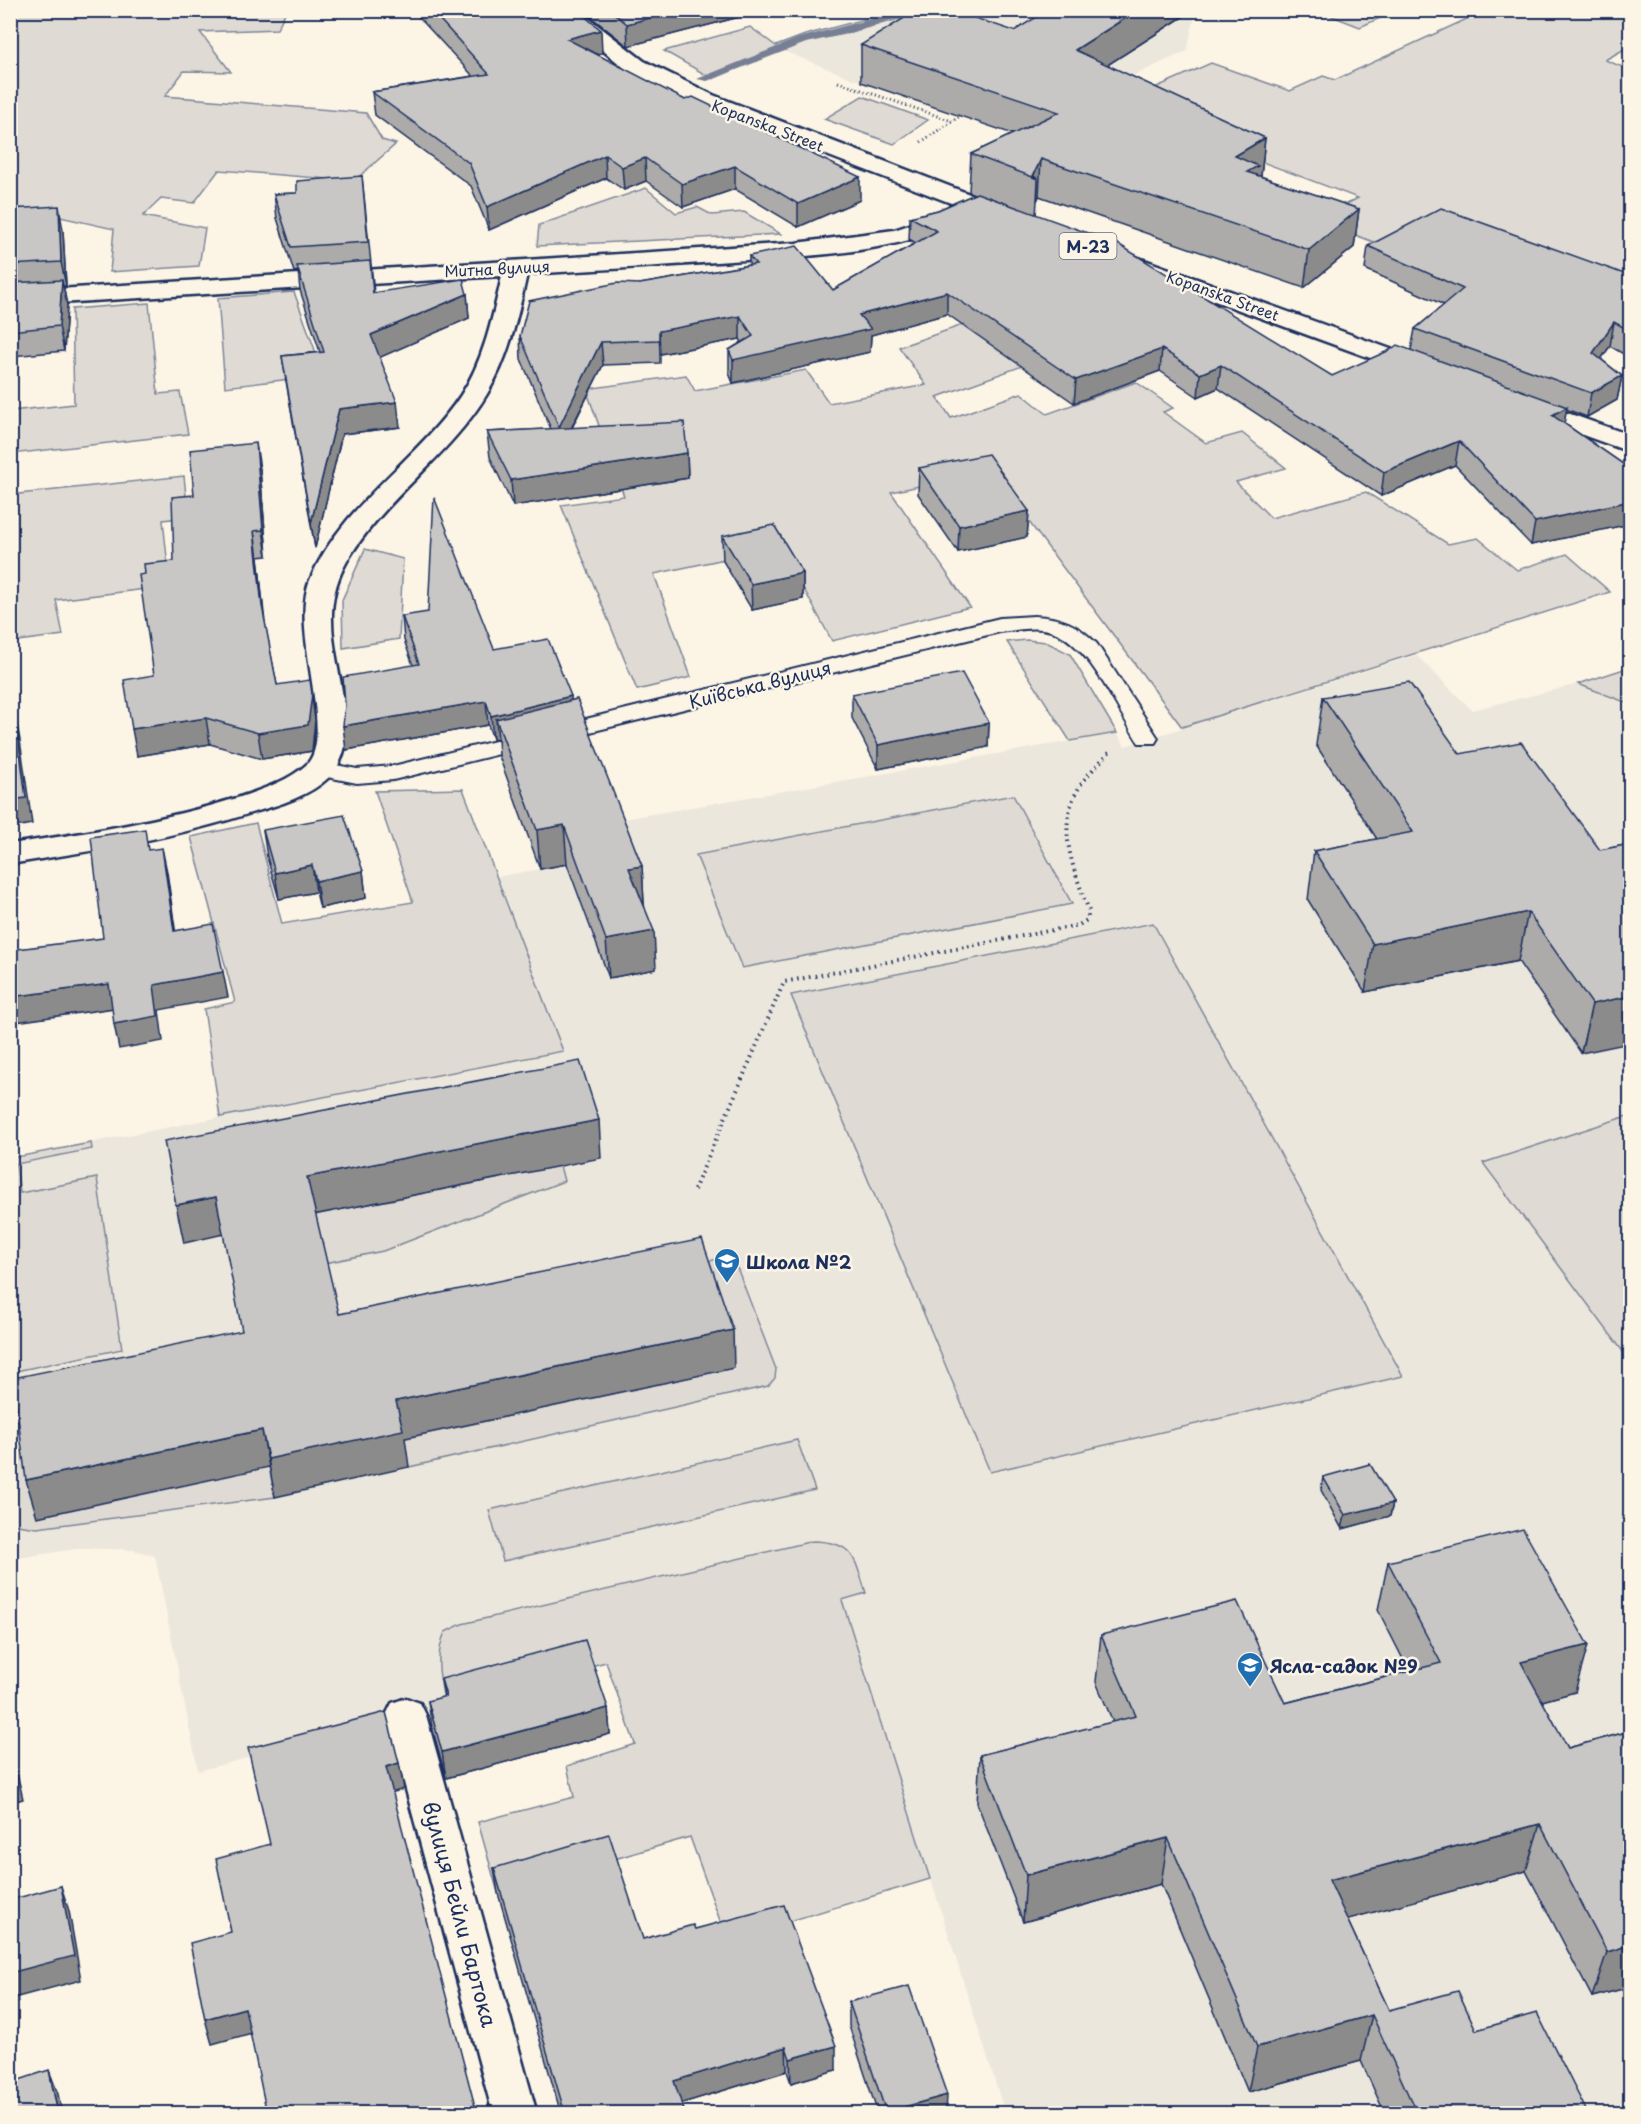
<svg xmlns="http://www.w3.org/2000/svg" width="1641" height="2124" viewBox="0 0 1641 2124" font-family="'Playpen Sans',sans-serif">
<rect width="100%" height="100%" fill="#fcf5e5"/>
<filter id="ink" filterUnits="userSpaceOnUse"><feTurbulence type="fractalNoise" baseFrequency=".0167" numOctaves="2"/><feDisplacementMap in="SourceGraphic" scale="12" xChannelSelector="R" yChannelSelector="G"/><feConvolveMatrix kernelMatrix="1 2 1 2 8 2 1 2 1" color-interpolation-filters="sRGB"/></filter>
<g filter="url(#ink)">
<g fill="#ece7dc">
<path d="M929 11H1196L1187 51 1010 132 861 82 781 50 804 40 839 35Z"/>
<path d="M1416 655 1472 710 1578 684 1630 704V1115L1483 1163 1630 1361V2113H1005L842 1599 198 1771 155 1556 134 1550 83 1548 11 1559 10 1158 563 1051 496 877 567 864 609 978 631 906 644 904 612 821 1117 733 1125 746Z"/>
</g>
<g fill="#dfdbd4" stroke="#7d8599" stroke-width="1.5">
<path d="M11 11H286L277 29 200 32 231 72 184 71 165 96 366 113 382 140 396 144 354 181 219 170 194 203 161 199 143 216 205 228 199 266 110 272 114 229 11 206Z"/>
<path d="M875 11H929L839 35 804 40 713 79 664 51 750 27 776 46 805 35 880 15Z"/>
<path d="M1319 11H1396L1360 27Z"/>
<path d="M1484 11H1630V46L1605 60 1630 70V324L1397 251 1316 220 1358 198 1114 106 1211 63 1290 91 1323 76 1335 80Z"/>
<path d="M862 96 928 120 894 144 824 119Z"/>
<path d="M646 188 676 213 697 207 712 215 744 212 781 234 537 246 539 225Z"/>
<path d="M294 292 324 375 225 387 218 298Z"/>
<path d="M149 303 158 394 180 392 188 434 11 454V411L74 404 72 309Z"/>
<path d="M977 320 1036 361 937 397 951 418 1021 393 1047 414 1136 382 1173 408 1163 412 1206 443 1242 433 1286 468 1236 482 1271 518 1366 492 1448 544 1478 538 1517 570 1567 554 1610 592 1182 727 991 471 891 492 970 607 832 641 781 547 654 574 691 677 637 690 561 505 624 496 586 389 686 375 695 391 806 370 829 403 926 385 899 347Z"/>
<path d="M184 476 188 517 163 520 170 586 56 600 63 635 11 642 10 495Z"/>
<path d="M365 549 403 559 399 639 343 648 342 600Z"/>
<path d="M1027 640 1046 642 1070 654 1117 733 1070 741 1007 642Z"/>
<path d="M1630 667V704L1578 684Z"/>
<path d="M463 789 563 1051 220 1117 204 1009 235 1002 191 837 256 823 282 924 413 902 375 791Z"/>
<path d="M1013 795 1072 904 742 968 696 855Z"/>
<path d="M1153 923 1403 1376 990 1472 791 995Z"/>
<path d="M1630 1115V1361L1483 1163Z"/>
<path d="M91 1143 92 1149 16 1164 20 1193 97 1178 122 1349 11 1372V1158Z"/>
<path d="M560 1166 564 1181 383 1251 325 1263 313 1215Z"/>
<path d="M718 1259 733 1263 738 1270 776 1369 775 1378 768 1386 409 1467 402 1439 734 1368 699 1263Z"/>
<path d="M24 1405 269 1467 275 1497 37 1528 11 1524V1408Z"/>
<path d="M797 1440 815 1490 503 1561 489 1510Z"/>
<path d="M813 1541C855 1542 854 1558 866 1593L842 1600 930 1879 727 1940 690 1837 498 1893 478 1822 574 1797 567 1766 635 1744 606 1662 445 1705C440 1679 434 1658 445 1632L462 1624Z"/>
</g>
<g fill="none" stroke-linecap="round" stroke-linejoin="round">
<path fill="#767f94" fill-rule="evenodd" d="M905 10H924L842 35 806 43 707 81 697 79 799 38Z"/>
<g stroke="#1b2f5e" stroke-width="4">
<path id="service" d="M1034 616C1061 617 1079 625 1097 644L1158 738 1155 743H1139C1118 712 1089 642 1051 631 1035 626 1016 630 1000 632L393 780 357 783 312 774 308 769 312 764 320 762 357 769 393 766 1000 618Z"/>
</g>
<g stroke="#1b2f5e" stroke-width="5">
<g id="minor">
<path d="M951 211 959 213 963 218 959 223C888 254 808 256 731 261 663 266 595 270 527 274 518 315 509 358 487 394 451 454 390 494 352 553 316 607 338 652 345 711 348 735 347 760 328 778 309 796 279 805 254 812 175 838 93 851 10 864V844C87 833 163 821 237 798 260 790 287 782 306 765 337 737 289 629 310 580 341 505 417 461 461 395 484 360 493 316 502 276L10 306V292L796 243 894 230Z"/>
<path d="M406 1698 420 1703 426 1715 537 2114H493L386 1715 392 1703Z"/>
</g>
</g>
<g stroke="#1b2f5e" stroke-width="5">
<g id="trunk">
<path d="M554 10H578L644 61 713 95 1011 210 1015 215 1011 220H995L697 105 628 71Z"/>
<path d="M1128 254 1432 364 1436 369 1432 374 1423 377 1414 374 1119 266 1116 261 1119 256Z"/>
<path d="M1522 397 1630 435V452L1513 410 1509 405 1513 400Z"/>
</g>
</g>
<g stroke="#1b2f5e" stroke-width="3" stroke-dasharray="1 3" stroke-linecap="butt">
<path d="M838 82 952 121"/>
<path d="M921 142 960 116"/>
</g>
<path stroke="#1b2f5e" stroke-width="4" stroke-dasharray="1.5 4.5" stroke-linecap="butt" d="M694 1190 784 982 1079 925 1087 920 1089 911C1074 870 1054 827 1080 786 1088 773 1100 763 1110 751"/>
<use href="#service" fill="#fcf5e5" fill-rule="evenodd"/>
<use href="#minor" fill="#fcf5e5" fill-rule="evenodd"/>
<use href="#trunk" fill="#fcf5e5" fill-rule="evenodd"/>
</g>
<g fill="#acabaa" stroke="#1b2f5e" stroke-width="1.5">
<path d="M380 10H577L602 53 596 54 860 200 798 227 735 189 683 207 646 181 624 190 606 178 489 230 471 186 375 115 372 92 473 76 414 12 383 13Z"/>
<path d="M582 10H766L628 46Z"/>
<path d="M1184 16 1107 65 1265 138 1261 176H1260L1359 209 1354 247 1304 288 1039 196 1037 201 1036 215 1332 376 1411 350 1415 329 1444 305 1365 269 1368 246 1630 276V358L1610 346 1601 359 1622 376 1617 400 1587 417 1566 409 1564 423 1630 469V524L1531 545 1455 465 1381 496 1218 388 1198 397 1160 371 1074 403 947 314 871 335 870 352 733 383 729 373V350L742 342 740 339 660 354V363L603 365 572 428 687 453 688 478 513 506 490 457 487 432 551 429 521 359 520 336 640 284 749 265V256L833 290 916 243 909 239 910 217 938 210 975 194 969 192 971 154 1013 134 861 82V45Z"/>
<path d="M362 176 374 293 467 294 469 318 380 357 400 427 342 434 315 548 286 381 282 356 320 352 300 290 298 271 294 272 277 218 274 194 297 193Z"/>
<path d="M10 209 63 231 66 286H63L67 305 64 351 12 356 10 349Z"/>
<path d="M919 468 1029 511 1027 537 958 552 918 494Z"/>
<path d="M260 469 267 556 258 557 264 619 277 685 314 706 315 720 312 751 262 759 210 744 137 756 154 675 145 574 174 561 194 495Z"/>
<path d="M722 536 803 573V599L752 610 723 561Z"/>
<path d="M402 616 494 649 571 700 642 866 644 904 656 969 609 978 567 864 540 869 499 756 498 738 493 739 488 725 346 750 413 665 404 640Z"/>
<path d="M852 694 989 723 988 747 878 769 852 718Z"/>
<path d="M1323 697 1460 754 1600 850 1630 844 1581 1053 1518 961 1365 992 1308 900 1314 851 1377 839 1316 745Z"/>
<path d="M263 830 363 871 366 898 320 908 316 892 279 899 267 857Z"/>
<path d="M1323 1477 1393 1503 1390 1516 1342 1529 1321 1490Z"/>
<path d="M1388 1562 1575 1692 1542 1701 1568 1748 1630 1731V1987L1592 1997 1526 1871 1347 1919 1389 2010 1476 2030 1588 2114H1385L1361 2061 1248 2092 1161 1884 1023 1922 977 1803 980 1755 1113 1722 1096 1682 1101 1635 1285 1703 1409 1671 1378 1610Z"/>
<path d="M441 1679 608 1708 610 1734 446 1778 432 1727 428 1701 444 1697Z"/>
<path d="M494 1868 643 1939 695 1929 836 2070 791 2083 787 2071 682 2103 685 2114H561L498 1893Z"/>
<path d="M849 2002 946 2114H878L849 2026Z"/>
</g>
<g fill="#8c8b8b" stroke="#1b2f5e" stroke-width="1.5">
<path d="M679 10H766L628 46 627 24Z"/>
<path d="M1138 10H1185L1184 16 1073 87 1075 50Z"/>
<path d="M601 30 602 53 568 62 567 39Z"/>
<path d="M1265 138 1261 176 1246 185 1235 156Z"/>
<path d="M605 155 606 178 489 230 487 207Z"/>
<path d="M645 158 646 181 624 190 622 167Z"/>
<path d="M1041 159 1039 196 1037 201 1038 179 1033 177Z"/>
<path d="M735 166V189L683 207 682 184Z"/>
<path d="M860 177V200L798 227V204Z"/>
<path d="M59 206 63 231 66 286 61 262Z"/>
<path d="M1359 209 1354 247 1304 288 1309 250Z"/>
<path d="M62 280 67 305 64 351 59 326Z"/>
<path d="M947 292V314L871 335 870 352 733 383V360L859 315Z"/>
<path d="M467 294 469 318 374 360 371 335Z"/>
<path d="M740 316V339L660 354 659 331Z"/>
<path d="M1614 322 1610 346 1589 377 1593 353Z"/>
<path d="M601 342 603 365 560 450 559 427Z"/>
<path d="M1162 349 1160 371 1074 403 1076 380Z"/>
<path d="M1221 365 1218 388 1198 397 1200 374Z"/>
<path d="M1622 376 1617 400 1587 417 1591 393Z"/>
<path d="M397 402 400 427 342 434 315 548 311 523 339 409Z"/>
<path d="M1567 407 1563 430 1552 415Z"/>
<path d="M1459 441 1455 465 1381 496 1384 472Z"/>
<path d="M256 443 260 469 267 556 263 530Z"/>
<path d="M687 453 688 478 513 506 511 480Z"/>
<path d="M1630 501V524L1531 545 1535 522Z"/>
<path d="M1029 511 1027 537 958 552 959 526Z"/>
<path d="M254 531 258 557 266 632 262 606Z"/>
<path d="M803 573V599L752 610 751 584Z"/>
<path d="M310 680 315 720 312 751 262 759 258 733Z"/>
<path d="M571 696 572 720 496 719 498 738 493 739 491 716Z"/>
<path d="M486 701 488 725 346 750 343 726Z"/>
<path d="M15 714 20 740 32 824 10 828V800Z"/>
<path d="M206 718 210 744 137 756 132 729Z"/>
<path d="M989 723 988 747 878 769V745Z"/>
<path d="M564 825 567 864 540 869 537 830Z"/>
<path d="M162 848 167 872 179 956 174 931Z"/>
<path d="M312 865 316 892 279 899 275 873Z"/>
<path d="M642 866 644 904 631 906 629 868Z"/>
<path d="M363 871 366 898 320 908 316 881Z"/>
<path d="M10 908 12 916 15 975 10 958Z"/>
<path d="M1528 912 1518 961 1365 992 1373 944Z"/>
<path d="M654 931 656 969 609 978 606 940Z"/>
<path d="M223 972 228 997 159 1010 163 1041 119 1049 114 1024 154 985Z"/>
<path d="M109 984 114 1008 16 1022 17 1027 10 1028V997Z"/>
<path d="M1630 996V1043L1581 1053 1592 1004Z"/>
<path d="M599 1120 601 1158 313 1215 307 1177Z"/>
<path d="M216 1197 224 1234 184 1243 176 1205Z"/>
<path d="M733 1330 734 1368 405 1438 409 1467 275 1497 268 1459 396 1401Z"/>
<path d="M262 1430 269 1467 37 1517 26 1480Z"/>
<path d="M1393 1503 1390 1516 1342 1529 1345 1515Z"/>
<path d="M1588 1645 1575 1692 1509 1710 1521 1662Z"/>
<path d="M608 1708 610 1734 446 1778 442 1752Z"/>
<path d="M10 1742 23 1799 10 1803Z"/>
<path d="M399 1763 404 1789 391 1793 386 1767Z"/>
<path d="M1540 1824 1526 1871 1319 1927 1329 1880Z"/>
<path d="M1168 1838 1161 1884 1023 1922 1026 1875Z"/>
<path d="M61 1886 69 1911 81 1980 10 1999V1973Z"/>
<path d="M1630 1945V1987L1592 1997 1607 1952Z"/>
<path d="M245 2008 252 2033 212 2044 205 2019Z"/>
<path d="M1372 2015 1361 2061 1248 2092 1257 2047Z"/>
<path d="M836 2046V2070L791 2083 790 2059Z"/>
<path d="M786 2047 787 2071 676 2105 674 2081Z"/>
<path d="M49 2070 58 2094 62 2114H58Z"/>
<path d="M947 2095 946 2114H886V2112Z"/>
</g>
<g fill="#c8c7c6" stroke="#1b2f5e" stroke-width="1.5">
<path d="M431 10H577L601 30 567 39 685 100 693 97 860 177 798 204 735 166 682 184 645 158 622 167 605 155 487 207 469 163 372 92 489 74Z"/>
<path d="M610 10H679L627 24Z"/>
<path d="M917 10H951L1014 31 1048 10H1138L1075 50 1265 138 1235 156 1258 166 1247 172 1359 209 1309 250 1041 159 1033 176 1038 179 971 154 1059 112 861 45Z"/>
<path d="M362 176 368 242 291 247 274 194 297 193V181Z"/>
<path d="M977 193 1118 244 1332 376 1390 350 1397 345 1567 407 1552 415 1630 469V501L1535 522 1459 441 1384 472 1221 365 1200 374 1162 349 1076 380 947 292 859 315 871 329 733 360 729 350 753 336 740 316 659 331V340L601 342 559 427 520 336 529 301 617 283 640 284 756 264 749 256 797 246 833 290 937 231 910 217 938 210Z"/>
<path d="M59 206 61 262 10 265V209Z"/>
<path d="M1441 208 1630 276V331L1614 322 1593 353 1622 376 1591 393 1415 329 1463 289 1368 246Z"/>
<path d="M370 261 373 293 463 279 467 294 371 335 397 402 339 409 311 523 282 356 324 352 297 266Z"/>
<path d="M62 280 59 326 10 331V283Z"/>
<path d="M684 422 687 453 511 480 487 432Z"/>
<path d="M256 443 263 530 254 531 262 606 277 685 310 680 312 694 308 725 258 733 206 718 132 729 124 680 154 675 139 575 145 574 144 564 174 561 172 497 194 495 190 450Z"/>
<path d="M988 454 1029 511 959 526 919 468Z"/>
<path d="M434 497 494 649 548 639 571 696 491 716 486 701 343 726 345 705 343 677 419 664 402 616 428 612Z"/>
<path d="M774 525 803 573 751 584 722 536Z"/>
<path d="M962 673 989 723 878 745 852 694Z"/>
<path d="M1409 682 1460 754 1521 742 1600 850 1630 844V996L1592 1004 1528 912 1373 944 1314 851 1413 832 1323 697Z"/>
<path d="M577 699 642 866 629 868 654 931 606 940 564 825 537 830 496 719Z"/>
<path d="M10 714H15L26 798 10 800Z"/>
<path d="M344 815 363 871 316 881 312 865 275 873 263 830Z"/>
<path d="M145 829 148 850 162 848 174 931 213 924 223 972 154 985 158 1016 114 1024 109 984 10 997V950L103 938 91 837Z"/>
<path d="M580 1061 599 1120 307 1177 339 1314 702 1239 733 1330 396 1401 403 1430 268 1459 262 1430 26 1480 13 1378 242 1331 216 1197 176 1205 164 1141Z"/>
<path d="M1370 1464 1393 1503 1345 1515 1323 1477Z"/>
<path d="M1523 1529 1588 1645 1521 1662 1568 1748 1630 1731V1945L1607 1952 1540 1824 1329 1880 1389 2010 1458 1991 1476 2030 1537 2013 1588 2114H1417L1372 2015 1257 2047 1168 1838 1026 1875 980 1755 1136 1716 1101 1635 1237 1601 1285 1703 1441 1663 1388 1562Z"/>
<path d="M585 1640 608 1708 442 1752 428 1701 446 1696 441 1679Z"/>
<path d="M386 1712 399 1763 386 1767 477 2114H267L245 2008 205 2019 190 1943 231 1932 216 1859 270 1844 248 1748Z"/>
<path d="M10 1753 15 1774 10 1775Z"/>
<path d="M609 1834 643 1939 693 1925 695 1929 784 1905 836 2046 790 2059 786 2047 674 2081 685 2114H565L494 1868Z"/>
<path d="M61 1886 74 1956 10 1973V1900Z"/>
<path d="M909 1986 947 2095 886 2112 849 2002Z"/>
<path d="M49 2070 58 2114H10V2083Z"/>
</g>
</g>
<defs>
<g id="school-pin" transform="scale(1.35)"><path d="M0 17L-7.5 6A9.5 9.5 0 1 1 7.5 6Z" fill="#1f6fb2" stroke="#fcf5e5"/><path d="M0-5L7-2L0 1L-7-2ZM-4 1L0 2.5L4 1V4Q0 6-4 4Z" fill="#fff"/></g>
</defs>
<g fill-rule="evenodd">
<use href="#school-pin" x="727" y="1261"/>
<use href="#school-pin" x="1250" y="1665"/>
</g>
<g text-anchor="middle" dominant-baseline="central" stroke-width="5" stroke-linejoin="round" paint-order="stroke">
<g font-size="15" fill="#1b2f5e" stroke="#fcf5e5">
<text transform="translate(768 125) rotate(21)">Kopanska Street</text>
<text transform="translate(497 268) rotate(-3)">Митна вулиця</text>
<text transform="translate(1223 295) rotate(20)">Kopanska Street</text>
</g>
<rect fill="#fcf5e5" stroke="#5e6a86" stroke-width="1.5" x="1059.5" y="233" width="57" height="26" rx="4.5"/>
<g font-size="16" font-weight="bold" fill="#1b2f5e">
<text x="1088" y="246">М-23</text>
</g>
<g font-size="18" fill="#1b2f5e" stroke="#fcf5e5">
<text transform="translate(760 684) rotate(-14)">Київська вулиця</text>
</g>
<g font-size="18" font-weight="bold" fill="#1b2f5e" stroke="#fcf5e5" text-anchor="start">
<text x="746" y="1261">Школа №2</text>
<text x="1270" y="1665">Ясла-садок №9</text>
</g>
<g font-size="21" fill="#1b2f5e" stroke="#fcf5e5">
<text transform="translate(461 1914) rotate(75)">вулиця Бейли Бартока</text>
</g>
</g>
<rect width="1641" height="2124" fill="none" stroke="#fcf5e5" stroke-width="36"/>
<rect x="18" y="18" width="1605" height="2088" fill="none" stroke="#1b2f5e" stroke-width="2" filter="url(#ink)"/>
</svg>
